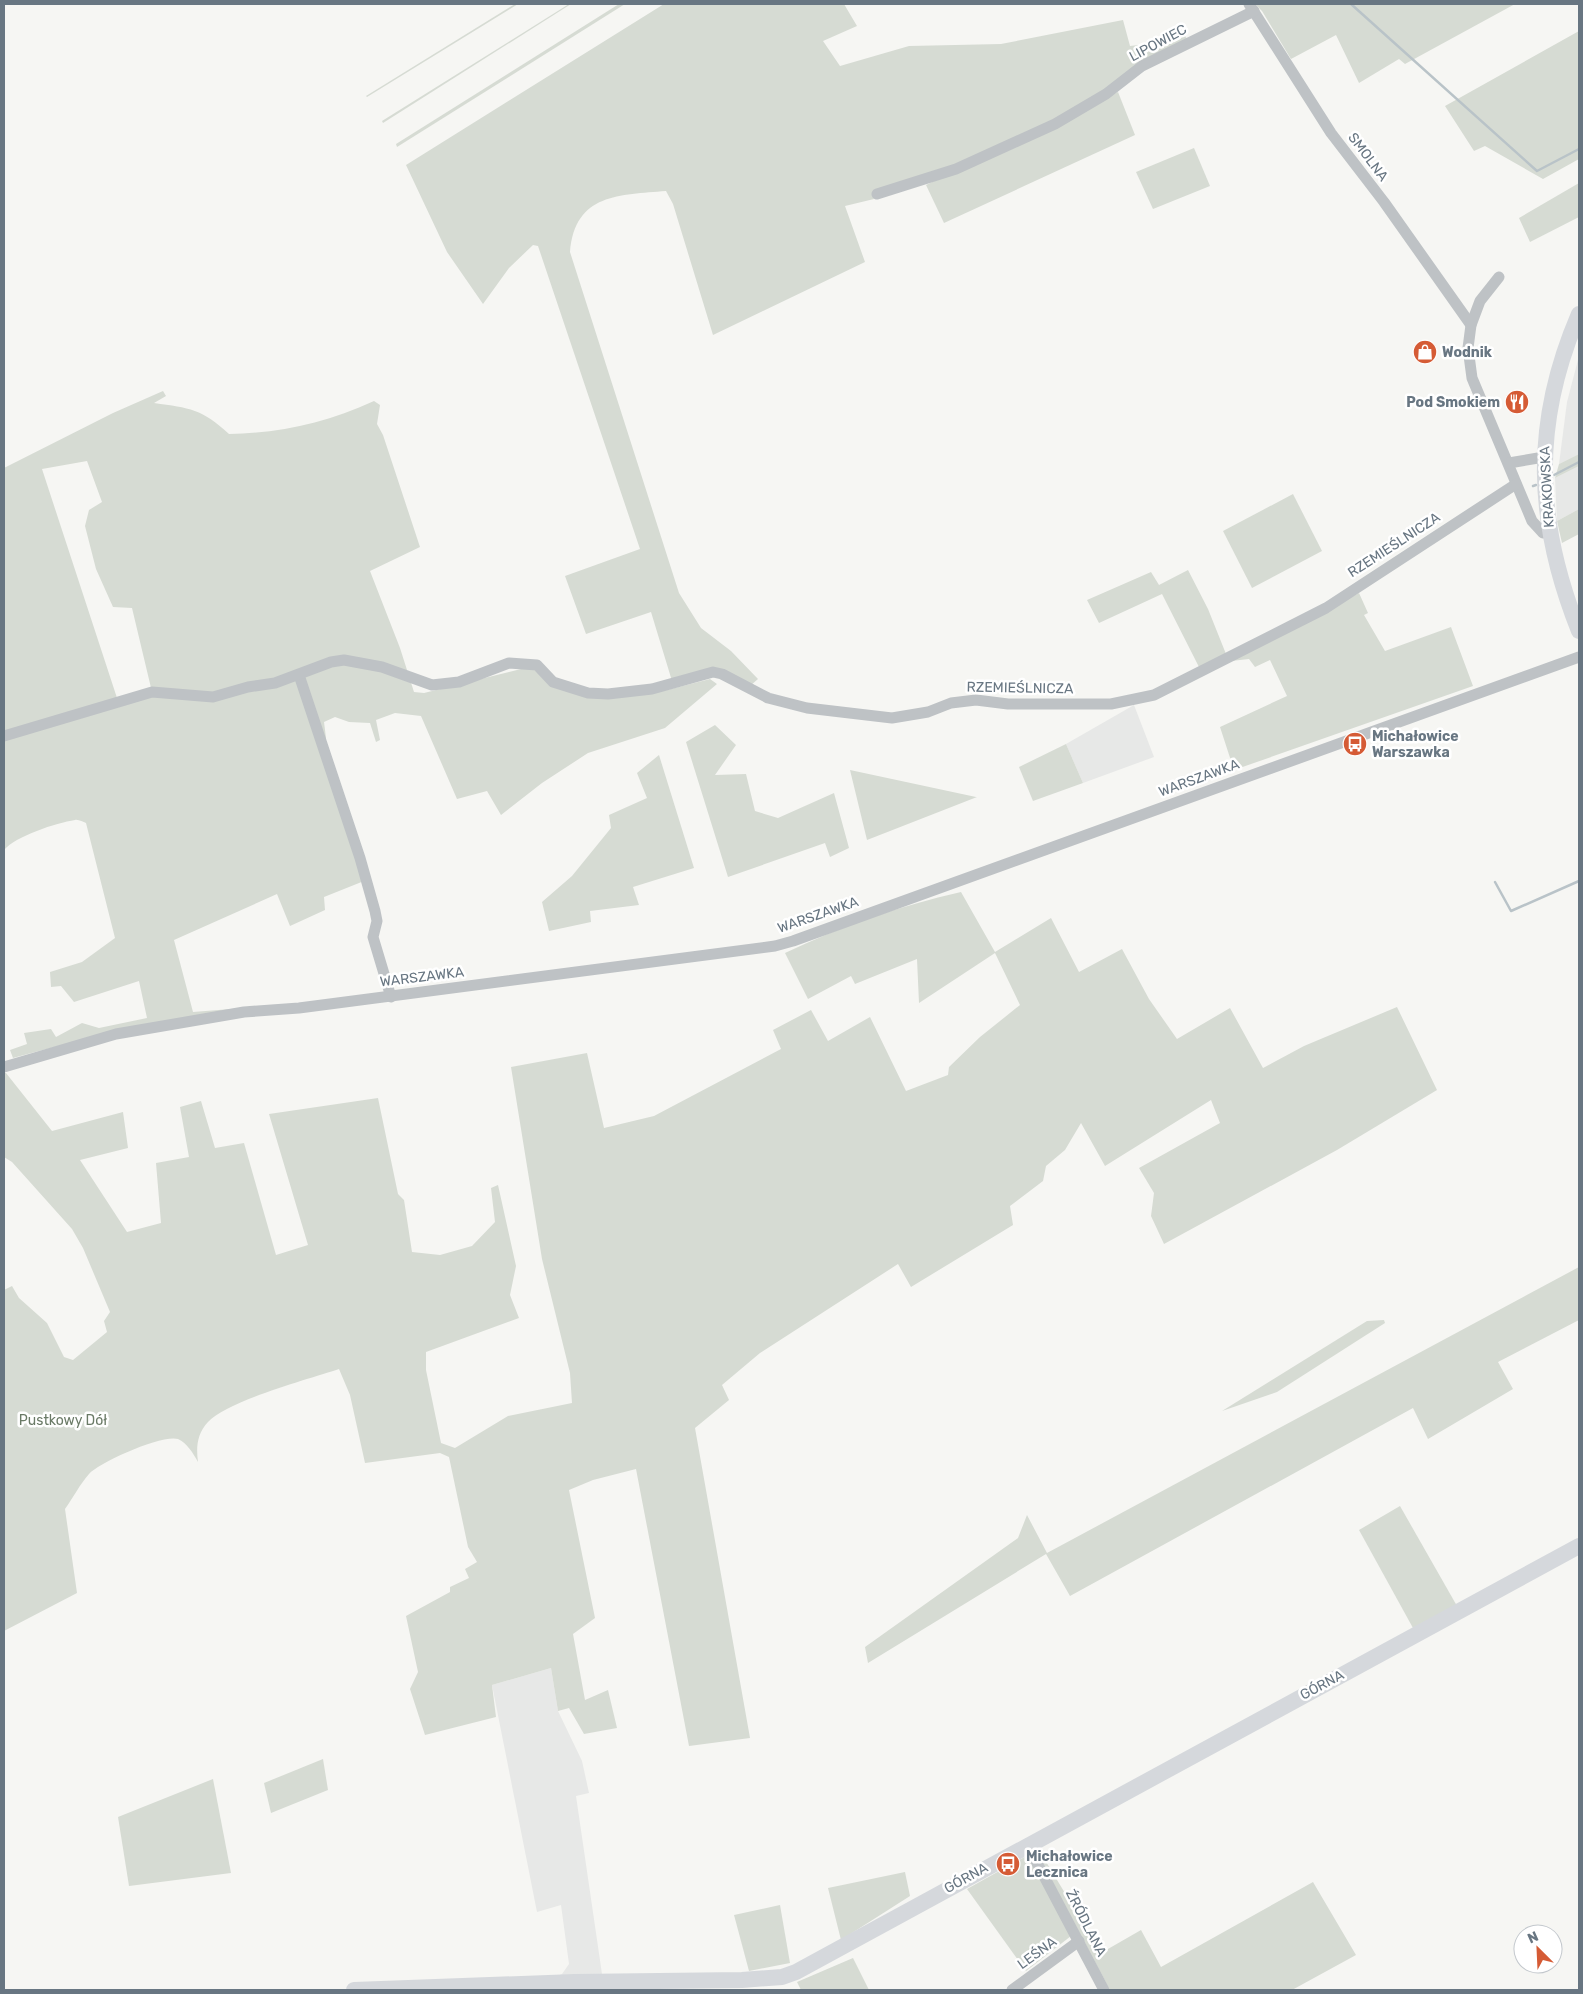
<svg xmlns="http://www.w3.org/2000/svg" width="1583" height="1994" viewBox="0 0 1583 1994" font-family="Rubik,sans-serif">
<rect width="100%" height="100%" fill="#f6f6f3"/>
<g fill="#e7e8e7">
<path d="M1579 356V454L1559 464 1567 402Z"/>
<path d="M1579 466V509L1557 521 1555 478Z"/>
<path d="M1134 705 1154 757 1083 783 1066 744Z"/>
<path d="M551 1668 558 1711 582 1761 589 1793 576 1796 602 1974 551 1979 562 1974 569 1964 561 1905 537 1912 492 1685Z"/>
</g>
<g fill="#d6dbd3" fill-rule="evenodd">
<path d="M515 4H518L367 97 366 96Z"/>
<path d="M569 4H571L383 123 382 121Z"/>
<path d="M619 4H625L397 147 396 144Z"/>
<path d="M664 4H844L857 26 823 41 840 66 909 46 1001 44 1123 20 1130 46 1164 42 1185 36 1188 40 1064 116 956 165 872 192 874 199 845 206 865 262 713 335 673 204 666 191C620 195 575 193 570 252L679 593 701 628 731 651 758 679 750 686 723 672 672 681 651 612 586 634 565 576 640 549 538 246 533 245 509 268 483 304 447 252 406 165Z"/>
<path d="M1255 4H1515L1405 64 1399 59 1359 83 1336 35 1291 59 1262 11Z"/>
<path d="M1579 31V159L1543 179 1485 146 1474 151 1445 106Z"/>
<path d="M1118 92 1135 135 944 223 926 185Z"/>
<path d="M1194 148 1210 186 1153 209 1136 172Z"/>
<path d="M1579 183V217L1530 242 1519 218Z"/>
<path d="M163 391 166 396 154 403C190 408 202 409 229 434 281 433 326 423 374 401L380 405 377 424 383 435 420 547 370 571 400 648 414 692 424 693 533 666 588 698 667 690 710 679 717 684 665 728 588 753 542 783 501 815 487 791 457 799 421 716 395 713 376 720 380 740 376 742 370 723 349 722 335 717 324 722 326 738 321 745 364 881 324 897 325 910 290 926 277 894 174 940 193 1012 257 1007C175 1021 94 1035 13 1058L10 1050 27 1044 24 1033 51 1029 56 1037 82 1023 99 1028 147 1018 139 981 74 1002 61 986 51 987 50 972 82 962 115 938 86 823C83 822 78 819 75 820 56 823 16 836 4 850V468L113 413ZM87 461 102 502 89 510 85 526 96 569 113 607 132 608 152 692 118 701 42 469Z"/>
<path d="M1579 454V466L1555 478 1559 464Z"/>
<path d="M1293 494 1322 551 1252 588 1223 531Z"/>
<path d="M1579 509V534L1562 543 1557 521Z"/>
<path d="M1188 570 1208 609 1226 654 1199 667 1162 594 1099 623 1087 600 1151 572 1159 585Z"/>
<path d="M1359 593 1368 613 1364 615 1385 651 1451 627 1473 686 1234 770 1220 727 1287 696 1270 660 1255 667 1249 659 1231 661Z"/>
<path d="M715 725 736 745 715 775 746 774 755 811 778 818 834 793 849 848 830 857 825 843 728 877 686 742Z"/>
<path d="M1066 744 1083 783 1033 801 1019 767Z"/>
<path d="M659 755 694 868 633 887 639 905 590 911 591 922 549 931 542 902 572 876 611 828 609 815 647 798 637 773Z"/>
<path d="M850 770 976 797H977L867 840Z"/>
<path d="M961 892 995 952 1051 918 1079 972 1122 949 1149 999 1177 1039 1230 1008 1263 1068 1304 1046 1397 1007 1437 1090 1337 1150 1164 1244 1151 1216 1154 1193 1139 1168 1220 1123 1211 1100 1105 1166 1081 1123 1065 1150 1046 1166 1043 1181 1010 1206 1013 1225 911 1287 898 1264 760 1353 722 1385 729 1400 695 1428 750 1738 689 1746 636 1469 593 1480 569 1490 595 1618 573 1634 585 1700 608 1690 617 1728 584 1734 569 1708 558 1711 551 1668 492 1685 496 1717 425 1735 410 1689 418 1672 406 1616 450 1592V1587L469 1578 465 1569 477 1562 468 1547 449 1457 440 1453 365 1463 350 1395 339 1369C309 1379 227 1401 208 1422 197 1434 196 1447 198 1462 193 1453 187 1443 178 1439 163 1434 99 1462 89 1474 80 1484 73 1498 65 1509L77 1593 4 1631V1290L12 1286 19 1298 47 1323 64 1357 73 1360 107 1332 104 1321 110 1312 83 1248 72 1229 12 1162 4 1157V1073H6L52 1131 123 1112 128 1148 80 1160 127 1232 161 1223 156 1163 189 1157 180 1107 201 1101 215 1148 244 1143 276 1255 308 1245 269 1114 378 1098 398 1194 404 1200 412 1252 440 1255 472 1246 495 1222 491 1188 498 1185 516 1266 510 1295 519 1318 426 1352V1370L441 1443 455 1448 508 1416 572 1403 570 1373 542 1259 511 1067 587 1053 604 1128 654 1116 781 1049 773 1030 811 1010 828 1041 870 1017 906 1091 948 1075 949 1067 980 1037 1020 1005 995 953 919 1003 917 959 855 984 851 976 808 999 785 953C842 926 899 906 961 892Z"/>
<path d="M1579 1267V1320L1498 1362 1513 1389 1428 1439 1413 1408 1070 1596 1046 1554 868 1663 865 1647 1018 1538 1027 1515 1047 1553Z"/>
<path d="M1384 1320 1385 1323 1277 1392 1222 1411 1367 1321Z"/>
<path d="M1400 1506 1457 1606 1413 1628 1359 1530Z"/>
<path d="M323 1759 328 1790 271 1813 264 1783Z"/>
<path d="M213 1779 231 1873 129 1886 118 1817Z"/>
<path d="M1039 1850 1101 1953 1141 1930 1161 1967 1313 1882 1356 1955 1292 1990H1110L1037 1853Z"/>
<path d="M1028 1855 1071 1936 1026 1971 967 1889Z"/>
<path d="M905 1872 910 1896 841 1940 828 1888Z"/>
<path d="M780 1905 790 1963 749 1971 734 1915Z"/>
<path d="M853 1958 869 1990H801L797 1982Z"/>
</g>
<g fill="none" stroke-linecap="round" stroke-linejoin="round">
<g stroke="#b9c3c8" stroke-width="2.5">
<path d="M1351 4 1537 171 1579 149"/>
<path d="M1554 475 1579 462"/>
<path d="M1533 486 1536 485"/>
<path d="M1495 882 1511 911 1579 881"/>
</g>
<g stroke="#bec2c5" stroke-width="11">
<path d="M1249 4 1331 133 1384 202 1471 325"/>
<path d="M877 194 956 169 1055 124 1106 94 1142 66 1254 11"/>
<path d="M1499 277 1480 301 1471 325 1468 348 1472 378 1532 521 1543 533 1549 532"/>
<path d="M1509 463 1544 457"/>
<path d="M299 675 360 858 375 911 377 921 373 937 391 997"/>
<path d="M4 736 152 692 213 697 248 687 275 683 331 662 344 660 382 667 432 685 459 682 509 663 537 665 553 682 588 693 608 694 652 689 713 672 722 674 768 698 807 708 892 718 928 712 951 703 976 700 1008 704H1111L1154 695 1326 608 1516 484"/>
<path d="M4 1067 116 1034 244 1012 299 1008 775 946 793 941 1579 657"/>
<path d="M1027 1844 1104 1990"/>
<path d="M1012 1990 1079 1941"/>
</g>
<g stroke="#d5d8dc" stroke-width="16">
<path d="M1579 314C1532 423 1535 521 1579 631"/>
<path d="M354 1990 575 1982 742 1980 782 1977 796 1972 1579 1546"/>
</g>
</g>
<defs>
<g id="shop-disc" transform="scale(1.25)"><circle r="9.5" fill="#d55b35" stroke="#fff"/><path d="M-5-2.5h2.3a2.7 3.5 0 0 1 5.4 0H5L5.5 6h-11ZM-1.5-2.5h3a1.5 2.3 0 0 0-3 0Z" fill="#fff"/></g>
<g id="restaurant-disc" transform="scale(1.25)"><circle r="9.5" fill="#d55b35" stroke="#fff"/><path d="M-5-6h1v4h1v-4h1v4h1v-4h1v5L-1.5 .5V6h-2V.5L-5-1ZM5-6V6H3V1.5H1.5Q1.5-4 5-6Z" fill="#fff"/></g>
<g id="bus-disc" transform="scale(1.25)"><circle r="9.5" fill="#d55b35" stroke="#fff"/><path d="M-5-6H5V4H4V6H2V4H-2V6H-4V4H-5ZM-3.5-4V0h7V-4ZM-3.5 1.2v1.5H-2V1.2ZM2 1.2v1.5H3.5V1.2Z" fill="#fff"/></g>
</defs>
<g fill-rule="evenodd">
<use href="#shop-disc" x="1425" y="352"/>
<use href="#restaurant-disc" x="1517" y="402"/>
<use href="#bus-disc" x="1355" y="744"/>
<use href="#bus-disc" x="1008" y="1864"/>
</g>
<g text-anchor="middle" dominant-baseline="central" stroke-width="5" stroke-linejoin="round" paint-order="stroke">
<g font-size="14" fill="#687682" stroke="#fff">
<text transform="translate(1158 43) rotate(-28)">LIPOWIEC</text>
<text transform="translate(1368 157) rotate(53)">SMOLNA</text>
<text transform="translate(1547 487) rotate(-93)">KRAKOWSKA</text>
<text transform="translate(1394 545) rotate(-33)">RZEMIEŚLNICZA</text>
<text transform="translate(1020 688) rotate(1)">RZEMIEŚLNICZA</text>
<text transform="translate(1199 778) rotate(-20)">WARSZAWKA</text>
<text transform="translate(818 915) rotate(-19)">WARSZAWKA</text>
<text transform="translate(422 977) rotate(-7)">WARSZAWKA</text>
<text transform="translate(1322 1685) rotate(-28)">GÓRNA</text>
<text transform="translate(966 1878) rotate(-29)">GÓRNA</text>
<text transform="translate(1086 1923) rotate(63)">ŹRÓDLANA</text>
<text transform="translate(1037 1953) rotate(-36)">LEŚNA</text>
</g>
<g font-size="14" font-weight="bold" fill="#687682" stroke="#fff" text-anchor="start">
<text x="1442" y="352">Wodnik</text>
<text x="1500" y="402" text-anchor="end">Pod Smokiem</text>
<text x="1372" y="736">Michałowice<tspan x="1372" dy="16">Warszawka</tspan></text>
<text x="1026" y="1856">Michałowice<tspan x="1026" dy="16">Lecznica</tspan></text>
</g>
<g font-size="14" fill="#6a7a66" stroke="#fff">
<text x="63" y="1420">Pustkowy Dół</text>
</g>
</g>
<rect width="1583" height="1994" fill="none" stroke="#687682" stroke-width="10"/>
<g transform="translate(1538 1949) rotate(336)"><circle r="24" fill="#ffffff" stroke="#c3c8cd"/>
<path d="M0-4L9 19L0 12L-9 19Z" fill="#d55b35"/>
<text y="-8" font-size="14" font-weight="bold" text-anchor="middle" fill="#687682">N</text>
</g>
</svg>
